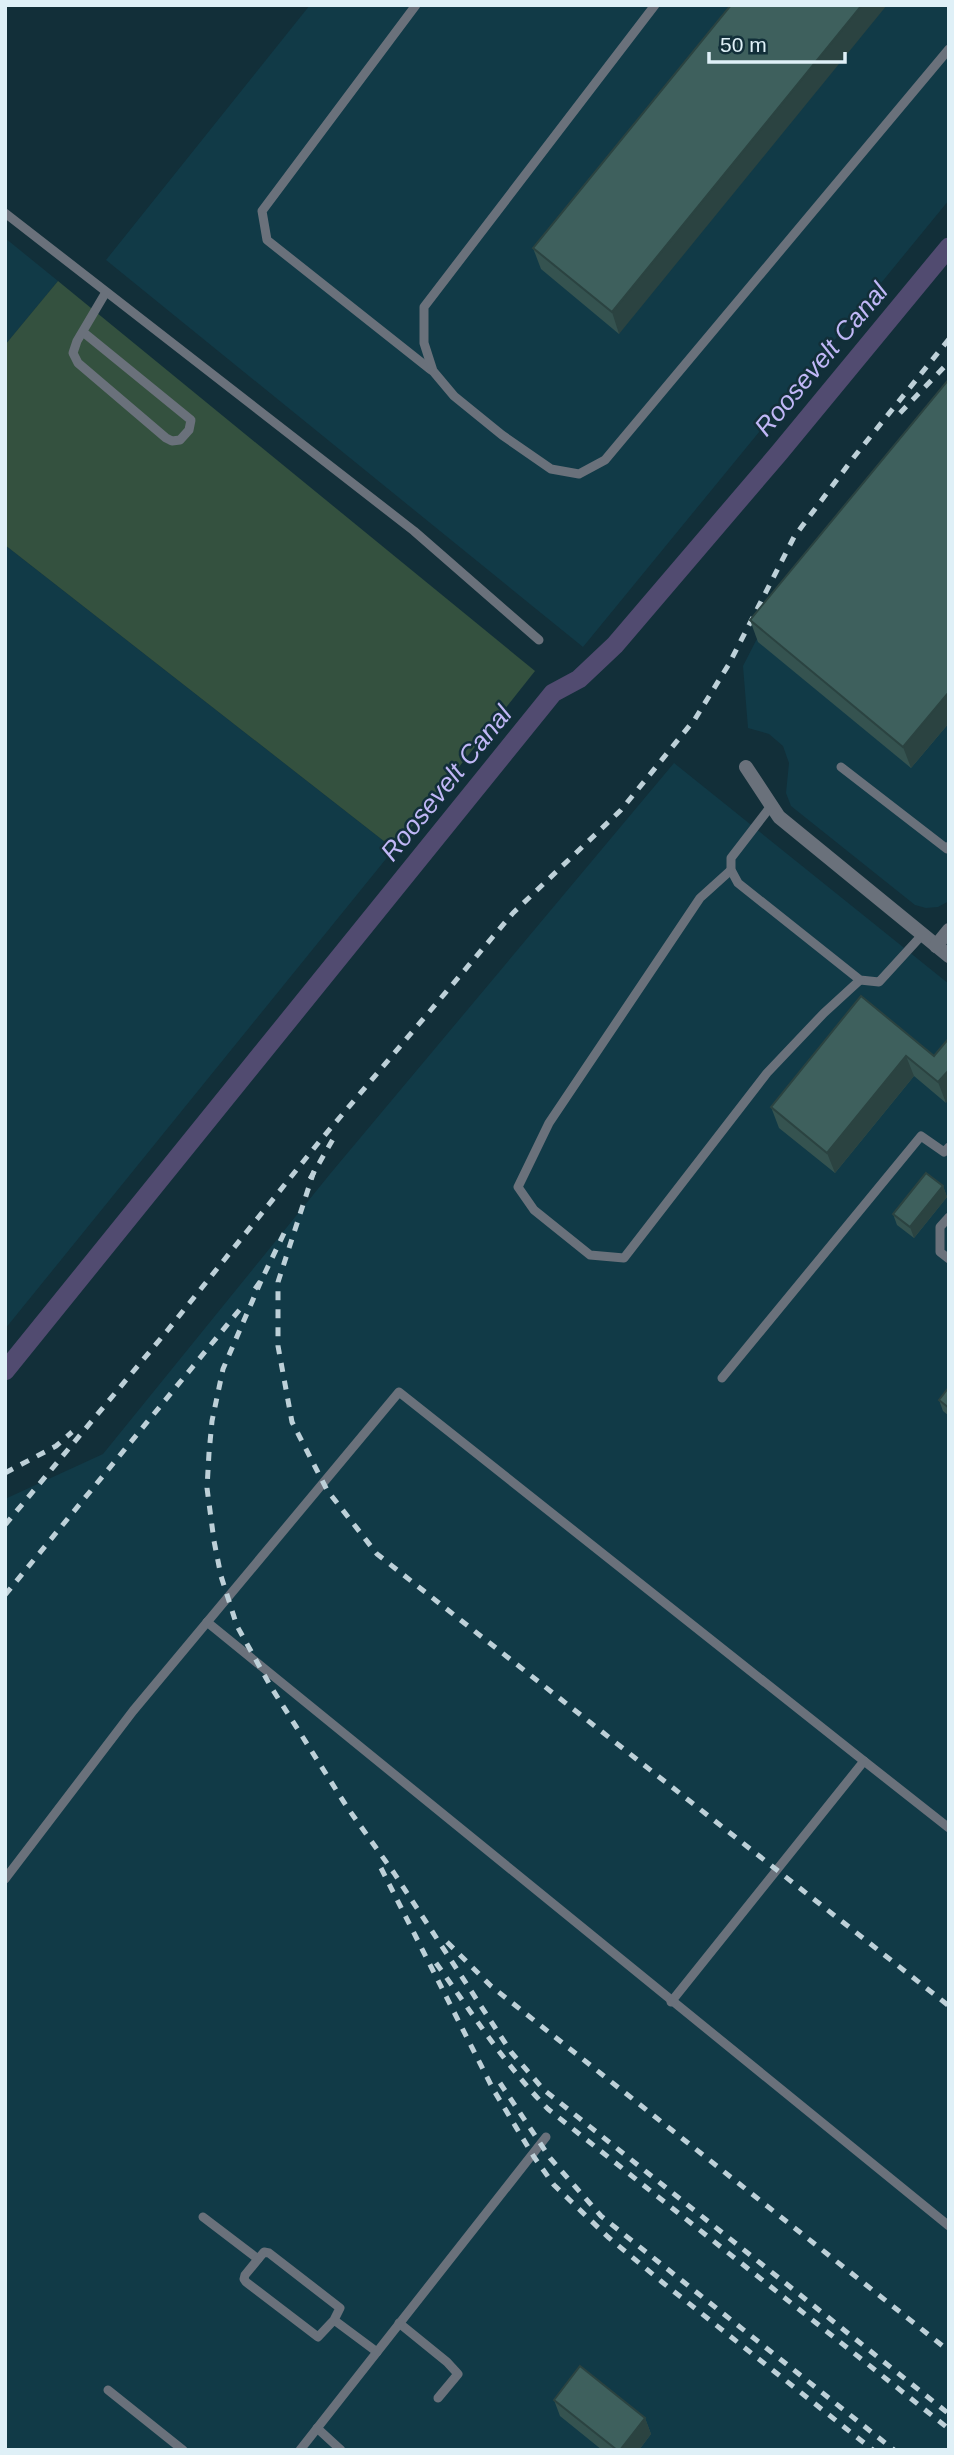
<svg xmlns="http://www.w3.org/2000/svg" width="954" height="2455" viewBox="0 0 954 2455" font-family="Helvetica,sans-serif">
<rect width="100%" height="100%" fill="#122f39"/>
<g fill="#113a47">
<path d="M310 5H949V200L583 647 106 260Z"/>
<path d="M5 238 58 281 5 345Z"/>
<path d="M949 379V901L938 907 926 908 915 905 791 806 786 793 789 763 783 746 769 734 748 728 743 666 791 572Z"/>
<path d="M5 545 394 849 5 1329Z"/>
<path d="M674 763 949 984V2450H5V1499L103 1454 330 1174Z"/>
</g>
<path fill="#34513f" d="M58 281 535 671 394 849 5 545V345Z"/>
<g fill="none" stroke-linecap="round" stroke-linejoin="round">
<path stroke="#514b70" stroke-width="19" d="M5 1371 553 693 579 679 615 645 779 453 949 247"/>
<g stroke="#6a717b" stroke-width="9">
<path d="M416 5 262 211 267 240 431 370"/>
<path d="M655 5 424 307V343L433 371 454 396 502 435 551 469 579 474 605 460 949 49"/>
<path d="M5 213 414 531 539 640"/>
<path d="M83 332 191 420 189 430 180 440 172 441 166 438 78 363 73 353 77 341 106 292"/>
<path d="M841 767 947 849 949 846"/>
<path d="M771 806 731 858V870L738 883 860 980 879 982 922 935"/>
<path d="M731 870 700 898 549 1123 518 1187 534 1210 590 1255 624 1258 767 1073 824 1013 860 980"/>
<path d="M949 1217 940 1227V1252L949 1259"/>
<path d="M722 1378 921 1136 944 1152 949 1147"/>
<path d="M207 1622 949 2226"/>
<path d="M864 1761 949 1828"/>
<path d="M5 1879 133 1711 399 1392 864 1761 671 2002"/>
<path d="M203 2217 258 2259"/>
<path d="M334 2320 318 2337 246 2282 244 2279 245 2275 264 2252 269 2253 340 2308 334 2320 377 2352"/>
<path d="M399 2323 447 2362 458 2374 438 2398"/>
<path d="M108 2390 183 2450"/>
<path d="M317 2428 341 2450"/>
<path d="M300 2450 546 2137"/>
</g>
<g stroke="#6a717b" stroke-width="14">
<path d="M746 767 779 817 949 956"/>
<path d="M936 946 949 930"/>
</g>
<g stroke="#bdd0d8" stroke-width="5" stroke-dasharray="9 9" stroke-linecap="butt">
<path d="M900 413 949 362"/>
<path d="M314 1171 278 1282V1346L292 1422 327 1490 377 1554 949 2006"/>
<path d="M310 1179 336 1134"/>
<path d="M261 1281 223 1369 212 1421 209 1453 207 1488 214 1541 221 1576 237 1626 271 1687 347 1807 394 1873 511 2052 544 2090 949 2414"/>
<path d="M255 1289 262 1279 287 1227"/>
<path d="M5 1473 56 1446 72 1432"/>
<path d="M5 1525 167 1331 319 1142 513 913 621 810 695 719 729 664 794 537 854 457 949 339"/>
<path d="M5 1595 241 1308"/>
<path d="M381 1868 493 2089 534 2157 554 2185 608 2237 662 2282 873 2450"/>
<path d="M447 1942 491 1986 949 2351"/>
<path d="M436 1963C472 2013 505 2065 548 2109L949 2429"/>
<path d="M500 2083 550 2158 601 2216 894 2450"/>
</g>
</g>
<g fill="#355350">
<path d="M731 5 619 334 541 269 533 248Z"/>
<path d="M949 379V723L911 768 758 642 750 620Z"/>
<path d="M861 996 934 1056 946 1103 914 1076 835 1173 779 1128 771 1107Z"/>
<path d="M943 1186 947 1197 914 1238 897 1225 893 1214Z"/>
<path d="M949 1387V1416L943 1411 939 1400Z"/>
<path d="M554 2400 645 2418 651 2434 639 2450H602L560 2416Z"/>
</g>
<g fill="#2b4341">
<path d="M862 5H887L619 334 612 312Z"/>
<path d="M949 692V723L911 768 903 747Z"/>
<path d="M906 1056 914 1076 835 1173 827 1153Z"/>
<path d="M949 1070V1099L946 1103 938 1082Z"/>
<path d="M943 1186 947 1197 914 1238 910 1227Z"/>
<path d="M645 2418 651 2434 639 2450H620Z"/>
</g>
<g fill="#3e605d" stroke="#2b4341" stroke-width="2">
<path d="M731 5H862L612 312 533 248Z"/>
<path d="M949 379V692L903 747 750 620Z"/>
<path d="M861 996 934 1056 949 1038V1070L938 1082 906 1056 827 1153 771 1107Z"/>
<path d="M926 1173 943 1186 910 1227 893 1214Z"/>
<path d="M949 1387V1408L939 1400Z"/>
<path d="M580 2366 645 2418 620 2450H617L554 2400Z"/>
</g>
<g text-anchor="middle" dominant-baseline="central" stroke-width="5" stroke-linejoin="round" paint-order="stroke">
<g font-size="26" font-style="italic" fill="#c0b7f6" stroke="#122f39">
<text transform="translate(821 359) rotate(-50)">Roosevelt Canal</text>
<text transform="translate(446 783) rotate(-51)">Roosevelt Canal</text>
</g>
</g>
<rect width="954" height="2455" fill="none" stroke="#dff0f7" stroke-width="14"/>
<path d="M709 52v10h136v-10" fill="none" stroke="#dff0f7" stroke-width="3.5"/>
<text x="720" y="52" font-size="21" fill="#dff0f7" stroke="#122f39" stroke-width="5" paint-order="stroke">50 m</text>
</svg>
